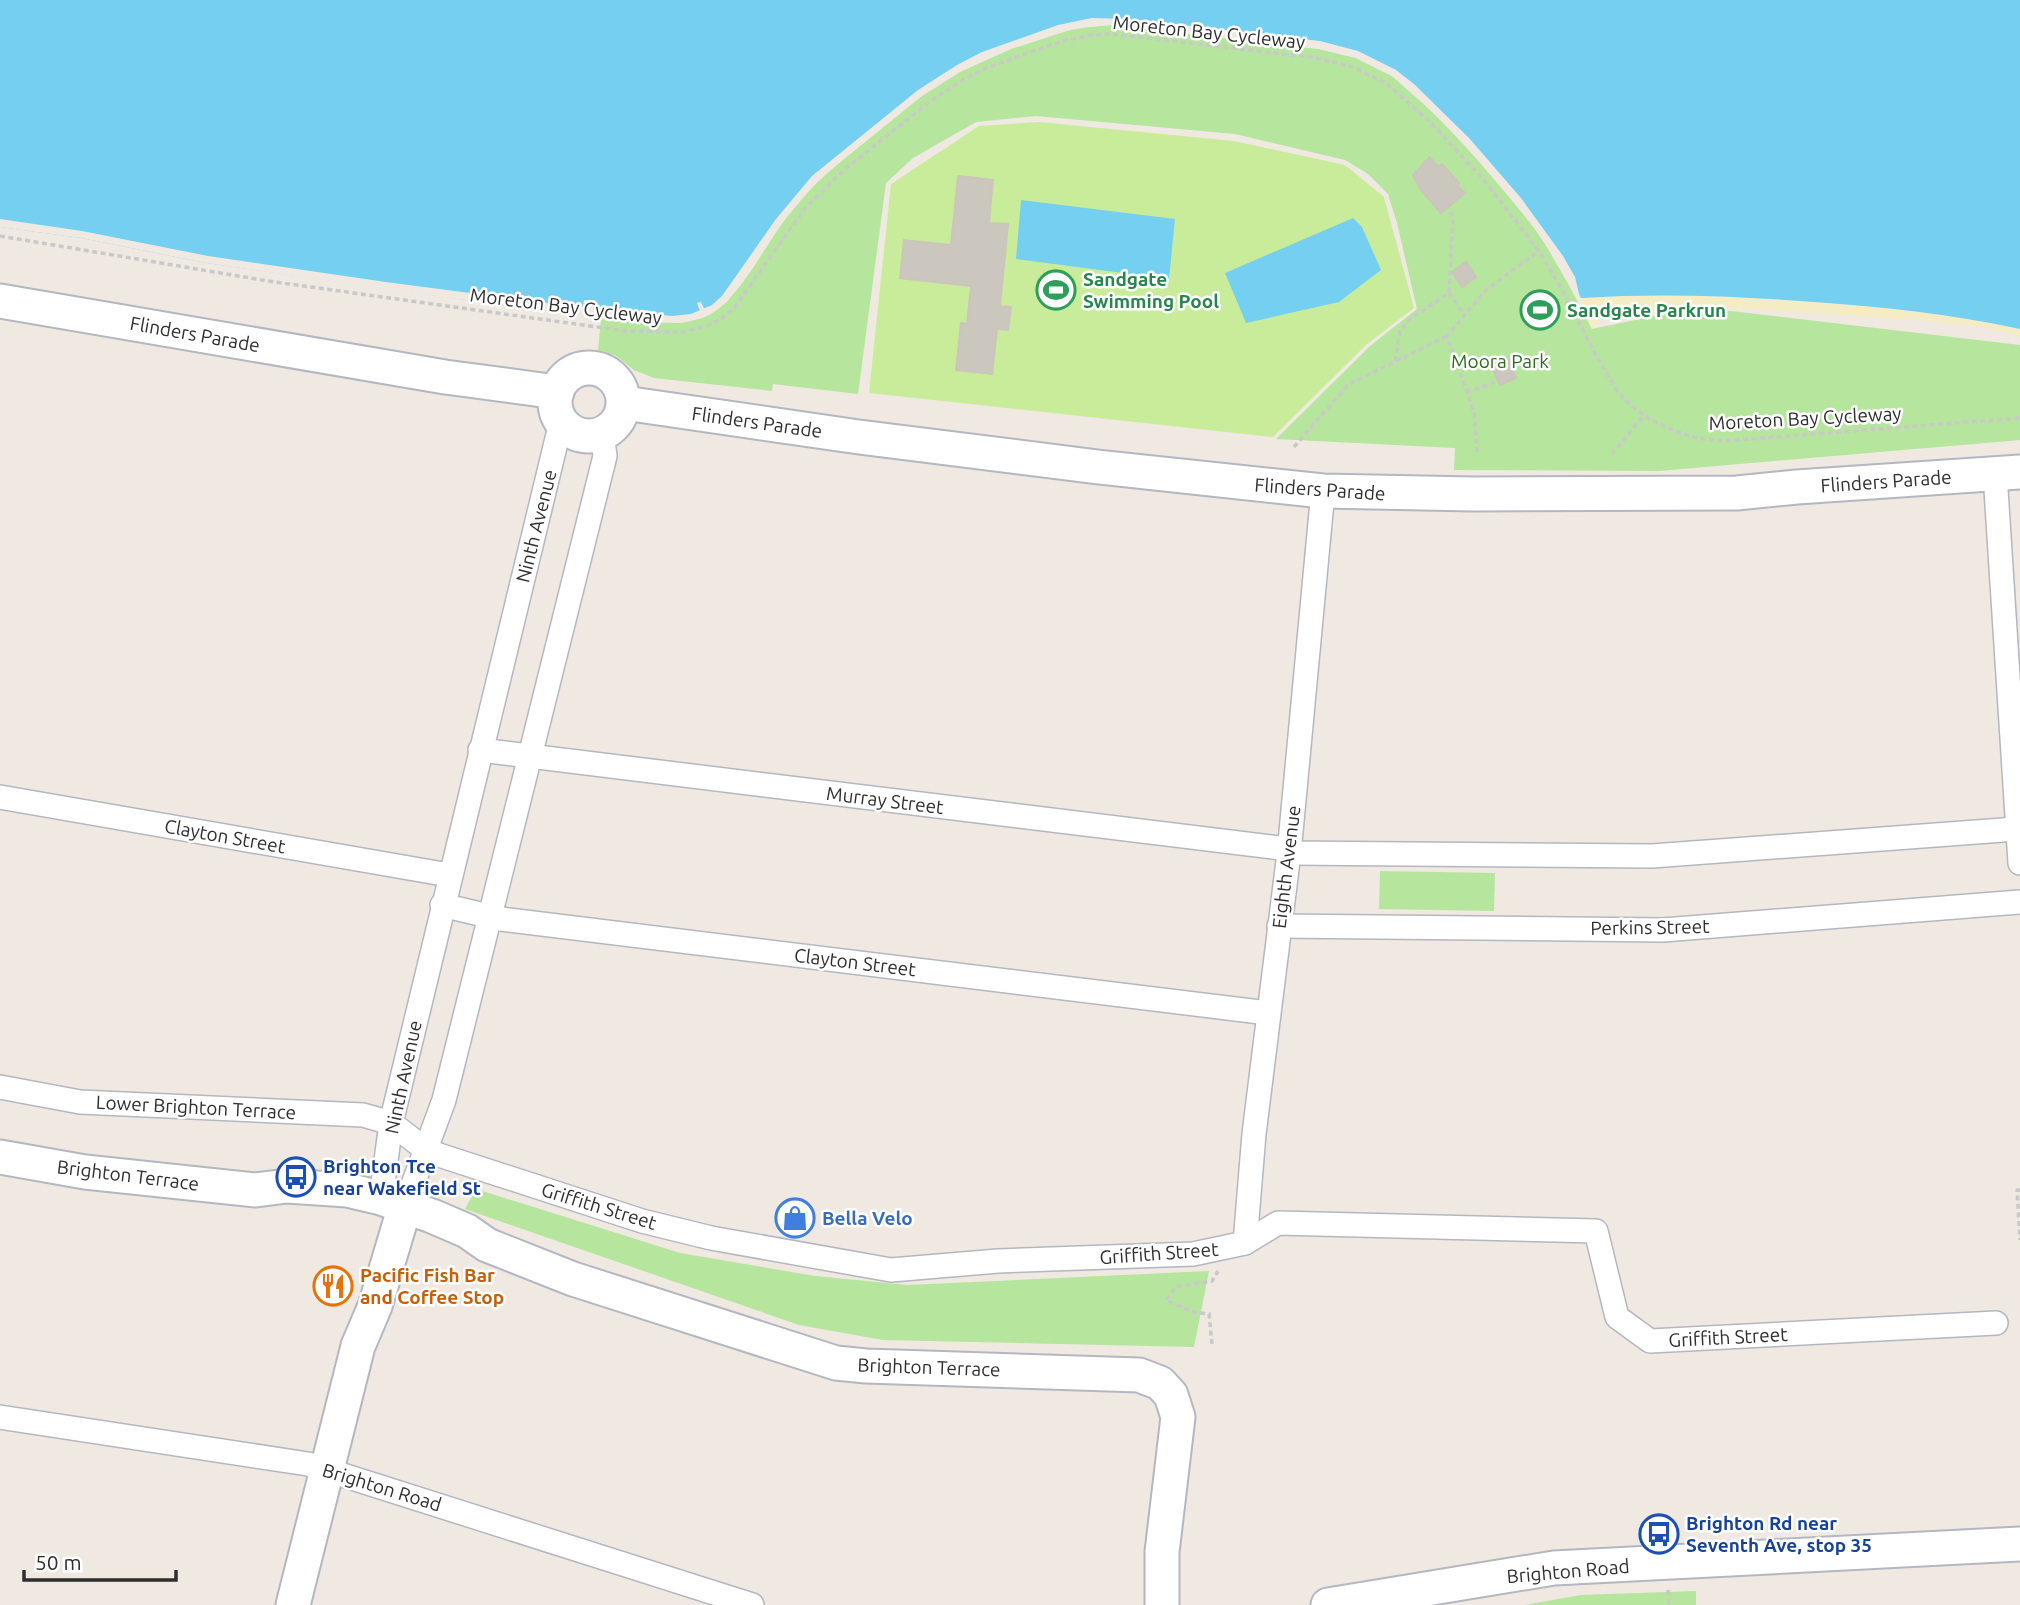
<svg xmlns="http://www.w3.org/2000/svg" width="2020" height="1605" viewBox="0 0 2020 1605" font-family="Ubuntu,sans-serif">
<rect width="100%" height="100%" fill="#efe9e1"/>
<g fill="#b6e59e">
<path d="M1111 25 1319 49 1356 58 1392 76 1409 89 1463 143 1528 219 1556 260 1592 329 1697 307 2020 345V440L1659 471 1454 470 1455 448 1276 439 1370 346 1417 309 1397 223 1388 194 1368 174 1345 160 1235 134 1036 116 976 122 913 158 886 183 858 394 773 384 772 391 654 378 634 370 615 355 598 350 601 319C621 321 691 324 707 316 739 301 766 243 789 214 812 184 841 161 870 137 893 119 916 98 942 82 991 52 1053 28 1111 25Z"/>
<path d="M1380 871 1495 873 1494 911 1379 909Z"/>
<path d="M476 1189 680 1253 815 1276 908 1285 1209 1271 1194 1347 883 1340 799 1325 465 1209Z"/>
<path d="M1696 1591V1605H1524L1581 1595Z"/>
</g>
<path fill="#f3ecc5" d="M1575 277 2020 291V336L1982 327 1917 320 1704 306 1617 309 1607 314 1592 329 1584 313Z"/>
<path fill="#c9ec9a" d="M1039 122 1234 141 1345 165 1384 197 1414 308 1367 344 1273 437 869 393 891 184 979 126Z"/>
<g fill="#75cff0">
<path d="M0 0H2020V329C1952 314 1884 307 1814 302 1736 296 1659 293 1581 298L1542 234 1466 141 1394 74 1338 50 1130 24 1092 23 1010 46 939 80 836 161 797 199 734 288 706 313 701 302 697 303 702 316 627 318 537 310 206 263 81 238 0 227Z"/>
<path d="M1021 200 1175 219 1169 279 1016 259Z"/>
<path d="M1353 218 1362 227 1381 270 1339 302 1246 323 1225 273Z"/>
</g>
<path fill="#efe9e1" d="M1092 18 1131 19 1320 41 1358 51 1396 70 1414 84 1469 138 1521 198 1563 256 1575 277 1581 302 1578 301 1540 235 1489 172 1437 116 1392 76 1356 58 1319 49 1111 25 1076 28 1011 49 960 72 922 96 817 181 782 223 727 302 703 318 682 323 627 322V318L537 310 385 289 206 263 81 238 0 227V219L82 231 208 256 386 282 538 302 583 307 584 300 593 301V308L672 316 691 314 712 305 722 296 776 219 812 176 918 90 957 65 982 52 1058 25Z"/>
<g fill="#cbc7bf" stroke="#cbc5ba" stroke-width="2">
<path d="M1430 157 1438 167 1442 164 1459 183 1457 186 1465 193 1441 213 1420 189 1413 175Z"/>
<path d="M958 176 993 180 989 223 1008 224 1000 306 1011 307 1008 330 997 329 992 374 956 370 961 323 967 324 971 286 900 278 904 240 951 245Z"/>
<path d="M1466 262 1476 277 1462 287 1452 272Z"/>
<path d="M1508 357 1516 378 1500 385 1491 365Z"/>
</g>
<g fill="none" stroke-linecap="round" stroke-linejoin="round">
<g stroke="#b4b7c1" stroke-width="26">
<g id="street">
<path d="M1995 474 2020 863"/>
<path d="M480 750 1280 848 1289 853 1652 856 2003 830 2020 827"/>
<path d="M0 797 449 875"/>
<path d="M442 905 501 919 1268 1013"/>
<path d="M1279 926 1663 930 2020 902"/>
<path d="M0 1087 80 1102 363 1115 391 1123 425 1149 439 1155 642 1221 711 1238 891 1270 998 1261 1193 1254 1245 1243 1278 1223 1596 1231 1617 1317 1650 1341 1996 1323"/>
<path d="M381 1198 391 1123 401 1082 561 422"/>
<path d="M405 1206 444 1100 605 456 602 434"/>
<path d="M1245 1243 1254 1134 1289 853 1323 491"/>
<path d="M0 1417 308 1464 752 1605"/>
</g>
</g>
<g stroke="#b4b7c1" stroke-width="37">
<g id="secondary">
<path d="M0 301 445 377 557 392"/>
<circle cx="589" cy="402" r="34"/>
<path d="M624 403 859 437 1098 467 1323 491 1473 494 1737 493 1797 487 2020 472"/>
<path d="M0 1157 85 1172 256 1190 287 1186 347 1190 381 1198 432 1216 467 1231 487 1245 573 1279 836 1363 866 1366 1139 1375 1160 1383 1171 1395 1178 1417 1162 1552V1605"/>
<path d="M293 1605 358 1346 375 1306 405 1206"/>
<path d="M1328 1605 1554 1568 2020 1544"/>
</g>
</g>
<g stroke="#c9c9c9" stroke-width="3.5" stroke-dasharray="5 3.5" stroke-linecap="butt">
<path d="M0 236 268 281 626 331 683 332 707 326 721 319 734 308 806 207 844 170 928 103 964 79 989 67 1063 41 1093 35 1111 34 1317 58 1353 67 1387 84 1430 122 1482 178 1539 251 1563 291 1594 352 1618 392 1633 407 1651 420 1675 431 1697 438 1723 441 2020 418"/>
<path d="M1449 293 1464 315"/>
<path d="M1395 361 1400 331 1410 319 1449 293 1453 217 1449 208"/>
<path d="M1466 392 1498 381"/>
<path d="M1294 447 1349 384 1447 336"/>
<path d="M1477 452 1474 412 1447 336 1487 289 1539 251"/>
<path d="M1612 454 1644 415"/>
<path d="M2020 1190H2017L2020 1240"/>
<path d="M1212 1344 1209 1314 1192 1312 1166 1300 1176 1287 1212 1281 1218 1271"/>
<path d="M1668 1590 1669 1605"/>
</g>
<use href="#street" stroke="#fff" stroke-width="23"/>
<use href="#secondary" stroke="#fff" stroke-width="33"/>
</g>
<defs>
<g id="stadium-ring" transform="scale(2.0125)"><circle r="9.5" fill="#fff" stroke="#2e9e5b" stroke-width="1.5"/><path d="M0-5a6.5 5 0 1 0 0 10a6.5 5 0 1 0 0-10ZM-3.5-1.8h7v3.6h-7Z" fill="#2e9e5b"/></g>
<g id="bus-ring" transform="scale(2.0125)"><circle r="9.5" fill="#fff" stroke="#1a4fb4" stroke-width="1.5"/><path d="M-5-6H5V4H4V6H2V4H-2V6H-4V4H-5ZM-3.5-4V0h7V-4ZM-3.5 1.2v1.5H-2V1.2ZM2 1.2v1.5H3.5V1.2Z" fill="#1a4fb4"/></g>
<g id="shop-ring" transform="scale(2.0125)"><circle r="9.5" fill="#fff" stroke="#3f7fe0" stroke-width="1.5"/><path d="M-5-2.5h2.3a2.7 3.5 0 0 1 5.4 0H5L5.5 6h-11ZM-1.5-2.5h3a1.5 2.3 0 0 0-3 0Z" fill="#3f7fe0"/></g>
<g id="restaurant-ring" transform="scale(2.0125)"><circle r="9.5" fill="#fff" stroke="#e8710a" stroke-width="1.5"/><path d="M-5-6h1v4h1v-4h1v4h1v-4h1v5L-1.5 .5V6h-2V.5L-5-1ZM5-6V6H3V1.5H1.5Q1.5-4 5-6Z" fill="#e8710a"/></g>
</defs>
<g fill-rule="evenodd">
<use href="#stadium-ring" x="1056" y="290"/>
<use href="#stadium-ring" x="1540" y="310"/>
<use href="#bus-ring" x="296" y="1177"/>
<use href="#shop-ring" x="795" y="1218"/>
<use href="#restaurant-ring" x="333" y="1286"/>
<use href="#bus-ring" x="1659" y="1534"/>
</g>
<g text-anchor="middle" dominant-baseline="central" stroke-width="5" stroke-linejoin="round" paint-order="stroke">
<g font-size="19" fill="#2e2e2e" stroke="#fff">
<text transform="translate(1209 32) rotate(6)">Moreton Bay Cycleway</text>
<text transform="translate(566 306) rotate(7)">Moreton Bay Cycleway</text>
<text transform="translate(195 334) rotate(10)">Flinders Parade</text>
<text transform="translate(1805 418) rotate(-3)">Moreton Bay Cycleway</text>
<text transform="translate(757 422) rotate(8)">Flinders Parade</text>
<text transform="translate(1886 481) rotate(-4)">Flinders Parade</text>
<text transform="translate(1320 489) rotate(4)">Flinders Parade</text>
<text transform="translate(536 526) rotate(-76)">Ninth Avenue</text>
<text transform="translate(885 800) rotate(7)">Murray Street</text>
<text transform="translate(225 836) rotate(10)">Clayton Street</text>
<text transform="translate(1286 867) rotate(-83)">Eighth Avenue</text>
<text transform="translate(1650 927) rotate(-1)">Perkins Street</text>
<text transform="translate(855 962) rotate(7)">Clayton Street</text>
<text transform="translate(403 1077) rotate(-78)">Ninth Avenue</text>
<text transform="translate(196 1107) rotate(3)">Lower Brighton Terrace</text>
<text transform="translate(128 1175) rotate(7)">Brighton Terrace</text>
<text transform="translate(599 1206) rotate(17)">Griffith Street</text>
<text transform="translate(1159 1253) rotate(-4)">Griffith Street</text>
<text transform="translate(1728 1337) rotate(-3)">Griffith Street</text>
<text transform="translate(929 1367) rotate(2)">Brighton Terrace</text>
<text transform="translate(382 1487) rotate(17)">Brighton Road</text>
<text transform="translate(1568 1571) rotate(-5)">Brighton Road</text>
</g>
<g font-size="19" font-weight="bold" fill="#27864d" stroke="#fff" text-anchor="start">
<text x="1083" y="279">Sandgate<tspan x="1083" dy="22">Swimming Pool</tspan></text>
<text x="1567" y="310">Sandgate Parkrun</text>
</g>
<g font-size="19" fill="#2c6e1b" stroke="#fff">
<text x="1500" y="361">Moora Park</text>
</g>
<g font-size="19" font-weight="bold" fill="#164399" stroke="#fff" text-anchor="start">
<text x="323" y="1166">Brighton Tce<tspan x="323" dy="22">near Wakefield St</tspan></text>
<text x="1686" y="1523">Brighton Rd near<tspan x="1686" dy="22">Seventh Ave, stop 35</tspan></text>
</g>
<g font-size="19" font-weight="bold" fill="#366cbe" stroke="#fff" text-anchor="start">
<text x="822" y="1218">Bella Velo</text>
</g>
<g font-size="19" font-weight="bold" fill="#c56008" stroke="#fff" text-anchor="start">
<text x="360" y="1275">Pacific Fish Bar<tspan x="360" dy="22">and Coffee Stop</tspan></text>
</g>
</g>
<path d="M24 1570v10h152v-10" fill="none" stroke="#2e2e2e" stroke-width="3.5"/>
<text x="35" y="1570" font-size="21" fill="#2e2e2e" stroke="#ffffff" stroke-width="5" paint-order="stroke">50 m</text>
</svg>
